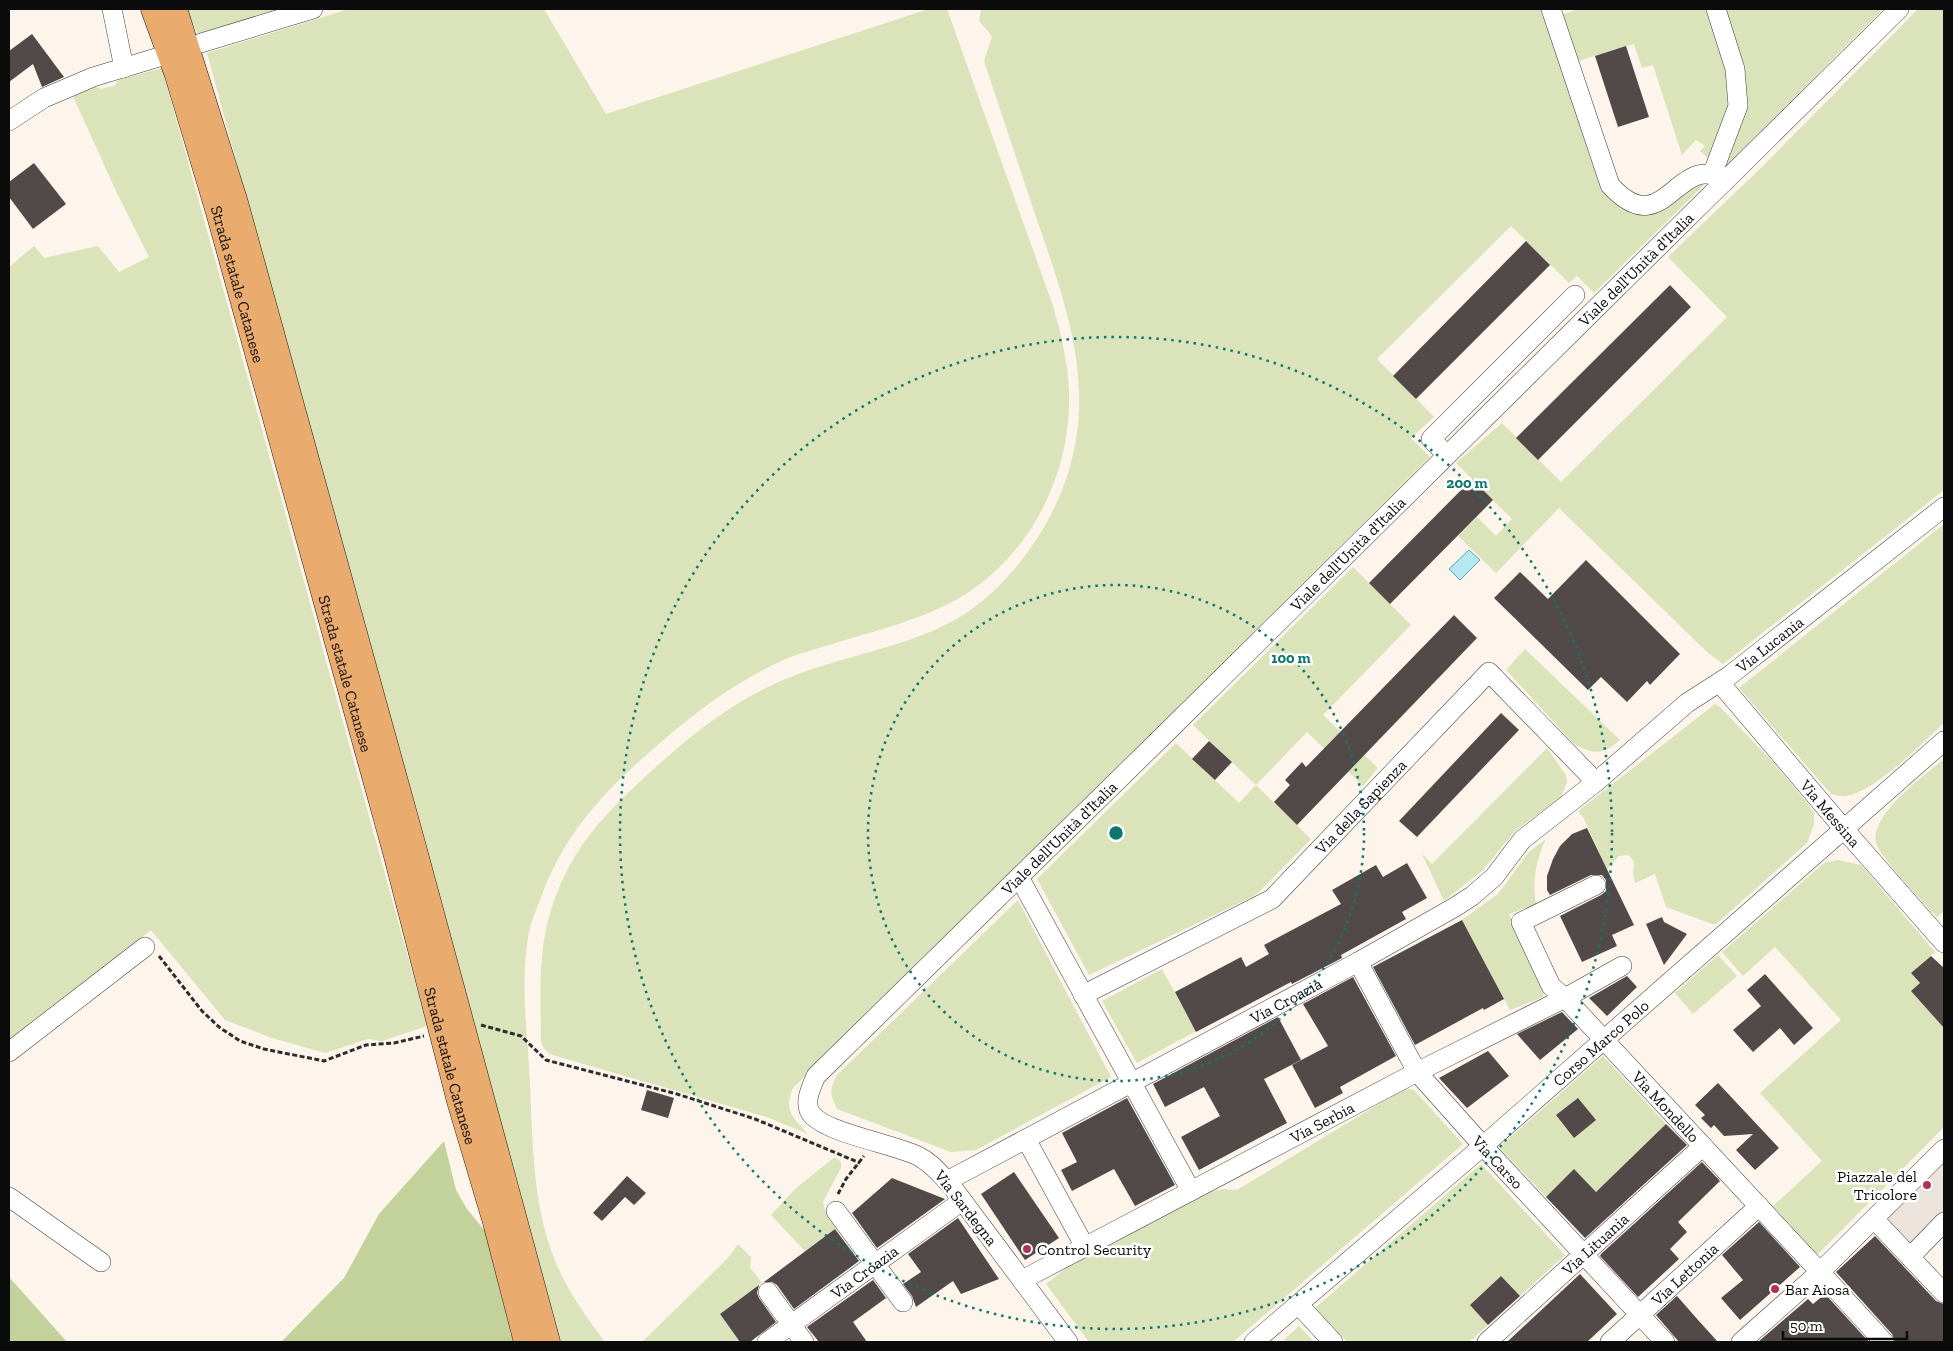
<svg xmlns="http://www.w3.org/2000/svg" width="1953" height="1351" viewBox="0 0 1953 1351" font-family="'Zilla Slab',serif">
<rect width="100%" height="100%" fill="#fdf5eb"/>
<g fill="#dae3b9">
<path d="M186 9H291L200 38Z"/>
<path d="M349 9H544L606 114 929 9H947L1053 306C1061 334 1068 362 1069 391 1072 478 1026 566 946 605 908 624 866 633 826 646 813 650 800 653 788 658 740 679 699 709 660 743 606 789 564 832 540 900 535 912 530 925 528 938 521 979 526 1023 529 1065 533 1130 530 1201 556 1263 568 1291 586 1317 605 1342H558L207 53Z"/>
<path d="M981 9H1543L1622 207 1706 183 1594 293 1577 276 1569 283 1511 226 1377 359 1434 417 1411 438 1430 457 793 1088C783 1111 793 1117 808 1134L767 1117 549 1054C547 1051 543 1048 542 1044 540 1038 541 1030 541 1024 540 998 540 973 543 947 547 916 558 884 575 856 593 826 621 799 647 775 693 733 737 697 796 675 852 653 927 644 976 606 1018 574 1054 521 1069 470 1096 380 1064 299 1035 214 1018 163 1001 112 984 61L992 36 979 21Z"/>
<path d="M1579 9H1710L1730 75 1733 102 1716 154 1707 157 1700 151 1705 146 1696 140 1682 155 1653 65 1642 68 1634 44 1578 61 1563 14Z"/>
<path d="M1723 9H1883L1727 165 1723 161 1735 134Z"/>
<path d="M1918 9H1944V490L1723 664 1707 652 1559 508 1496 573 1458 536 1477 517 1496 536 1512 519 1456 463 1502 423 1561 482 1727 317 1668 257 1765 164Z"/>
<path d="M162 68 427 1026 382 1041 368 1039 325 1053 272 1038 225 1020 151 930 9 1044V267L34 246 44 258 98 246 119 272 149 257 117 193 71 92 93 86 101 89 114 86 118 80Z"/>
<path d="M1944 524V723C1921 744 1876 791 1846 796 1841 797 1836 795 1831 794L1739 688Z"/>
<path d="M1353 567 1411 625 1323 715 1378 768 1363 786 1307 732 1256 785 1311 839 1256 895 1089 975 1037 879 1176 743 1239 803 1256 785 1193 725Z"/>
<path d="M1525 649 1620 740C1603 755 1594 755 1574 744L1506 670Z"/>
<path d="M1715 704 1720 707 1771 760 1808 804 1814 813V824L1807 843 1715 925 1666 907 1655 874 1635 883 1633 874 1634 862 1629 855 1619 856 1607 869 1583 817 1578 811Z"/>
<path d="M1547 748 1566 775 1567 782 1561 797 1515 831 1482 871 1444 901 1422 854 1432 864Z"/>
<path d="M1944 759V911L1937 917C1924 903 1880 857 1876 843 1869 815 1925 775 1944 759Z"/>
<path d="M1546 839C1536 859 1532 881 1536 904L1509 914 1544 990 1543 997 1510 1010 1462 920 1498 894 1529 852Z"/>
<path d="M1838 860 1861 865 1935 952 1911 973 1920 983 1911 991 1921 1002 1932 993 1944 1005V1012L1937 1019 1944 1027V1127L1817 1255 1773 1206 1822 1161 1760 1093 1841 1020 1775 947 1743 976 1722 952 1824 863Z"/>
<path d="M1018 900 1111 1077 976 1150 951 1152 837 1109C830 1093 829 1091 837 1075Z"/>
<path d="M1718 955 1737 976 1693 1014 1675 993Z"/>
<path d="M1162 969 1196 1031 1137 1063 1102 1001Z"/>
<path d="M1603 1056 1666 1124 1596 1192 1574 1170 1546 1197 1499 1147Z"/>
<path d="M1405 1088 1414 1090 1463 1144 1233 1342H1089L1046 1284 1070 1265 1211 1192 1222 1189 1237 1190Z"/>
<path d="M835 1157 841 1162V1168L823 1202 825 1210 836 1228 805 1251 771 1215 796 1188Z"/>
<path d="M1481 1164 1565 1255 1520 1296 1501 1276 1470 1305 1488 1325 1469 1342H1347L1315 1308Z"/>
<path d="M738 1244 751 1257 750 1268 762 1283 720 1314 740 1342H642L728 1258Z"/>
<path d="M1299 1326 1314 1342H1285V1339Z"/>
</g>
<g fill="#c2d29a">
<path d="M444 1141 456 1190 467 1209 485 1231 513 1342H281L344 1278 379 1214Z"/>
<path d="M9 1277 67 1342H9Z"/>
</g>
<path fill="#ebe3dc" d="M1944 1149V1222L1910 1257 1875 1220Z"/>
<path fill="#b5e8ef" stroke="#44adbd" d="M1469 550 1480 560 1460 580 1449 569Z"/>
<g fill="#524a49">
<path d="M32 34 64 77 42 87 33 64 9 82V51Z"/>
<path d="M1626 46 1649 117 1618 127 1595 56Z"/>
<path d="M34 163 66 204 33 229 9 197V182Z"/>
<path d="M1526 241 1550 265 1416 399 1393 376Z"/>
<path d="M1670 285 1691 307 1538 460 1516 438Z"/>
<path d="M1472 479 1493 500 1390 604 1369 583Z"/>
<path d="M1586 560 1680 654 1650 685 1647 681 1627 702 1601 677 1588 690 1494 598 1520 572 1548 599Z"/>
<path d="M1454 615 1477 638 1297 825 1274 802 1290 785 1285 780 1302 762 1306 767Z"/>
<path d="M1501 713 1519 730 1417 837 1399 821Z"/>
<path d="M1209 741 1232 762 1215 780 1192 759Z"/>
<path d="M1587 828 1634 925 1612 935 1617 946 1582 962 1560 916 1601 895 1606 891V880L1602 875H1591L1550 895 1547 890V876L1553 859 1560 846 1572 834Z"/>
<path d="M1407 863 1427 898 1402 912 1406 919 1341 955 1342 958 1292 984 1291 982 1196 1032 1175 992 1241 957 1246 967 1269 954 1264 945 1341 904 1332 890 1376 865 1383 877Z"/>
<path d="M1662 917 1664 922 1687 934 1664 965 1646 924Z"/>
<path d="M1462 920 1504 999 1484 1010 1483 1008 1415 1045 1373 967Z"/>
<path d="M1931 956 1944 968V1028L1911 991 1920 983 1911 973Z"/>
<path d="M1765 974 1813 1028 1794 1045 1780 1028 1753 1052 1733 1030 1761 1006 1747 990Z"/>
<path d="M1627 976 1637 987 1607 1016 1589 998Z"/>
<path d="M1353 977 1396 1056 1340 1087 1343 1093 1315 1108 1292 1065 1328 1046 1303 1004Z"/>
<path d="M1562 1012 1578 1029 1540 1060 1517 1034Z"/>
<path d="M1278 1017 1301 1060 1264 1079 1287 1123 1199 1170 1181 1137 1220 1116 1204 1087 1165 1107 1153 1084Z"/>
<path d="M1488 1051 1509 1076 1467 1108 1439 1078Z"/>
<path d="M1718 1083 1779 1148 1755 1170 1736 1150 1753 1134 1724 1136 1714 1125 1711 1128 1701 1118 1705 1115 1695 1105Z"/>
<path d="M647 1090 674 1098 668 1118 641 1110Z"/>
<path d="M1127 1098 1175 1185 1135 1206 1114 1169 1072 1191 1061 1170 1077 1162 1062 1133Z"/>
<path d="M1578 1098 1596 1120 1574 1138 1556 1115Z"/>
<path d="M1666 1124 1687 1145 1585 1238 1546 1197 1574 1169 1596 1192Z"/>
<path d="M1702 1162 1720 1181 1678 1222 1687 1232 1670 1249 1679 1259 1638 1297 1600 1256 1601 1254Z"/>
<path d="M1014 1172 1059 1238 1025 1260 981 1194Z"/>
<path d="M627 1176 646 1193 634 1205 625 1197 602 1221 593 1213Z"/>
<path d="M892 1178 945 1199 877 1248 852 1213Z"/>
<path d="M958 1218 999 1279 961 1294 953 1281 916 1307 912 1296 903 1284 921 1272 908 1254Z"/>
<path d="M1759 1222 1800 1267 1740 1320 1721 1298 1743 1280 1722 1255Z"/>
<path d="M835 1229 859 1261 794 1309 777 1285 772 1282H764Z"/>
<path d="M1875 1236 1936 1301 1944 1304V1342H1895L1892 1334 1836 1272Z"/>
<path d="M1580 1274 1617 1314 1587 1342H1507Z"/>
<path d="M1501 1276 1520 1296 1488 1325 1470 1305Z"/>
<path d="M873 1280 886 1298 853 1322 867 1342H819L807 1327Z"/>
<path d="M759 1285 757 1293 759 1298 776 1322 750 1342H740L720 1314Z"/>
<path d="M1825 1294 1869 1342H1758L1808 1299 1813 1304Z"/>
<path d="M1677 1296 1698 1320 1718 1342H1679L1656 1315Z"/>
</g>
<g fill="none" stroke-linecap="round" stroke-linejoin="round">
<g stroke="#3e3e3e" stroke-width="20">
<g id="minor">
<path d="M112 9 124 68"/>
<path d="M1551 9 1610 185C1665 246 1677 148 1725 181"/>
<path d="M1716 9 1735 69 1738 106 1715 167 1716 174"/>
<path d="M201 43 313 9"/>
<path d="M9 121 44 98 93 77 159 57"/>
<path d="M1447 455 1431 439 1575 295"/>
<path id="s1" d="M1720 683 1843 828 1944 943"/>
<path d="M1019 877 1191 1191"/>
<path id="s2" d="M1596 885 1521 922 1551 986 1565 998 1820 1272 1884 1342"/>
<path id="s3" d="M1358 962 1417 1072 1483 1146 1665 1342"/>
<path id="s4" d="M1083 995 1272 899 1489 672 1596 782"/>
<path d="M9 1052 145 947"/>
<path d="M1026 1139 1085 1247"/>
<path id="s5" d="M947 1181 1358 962 1455 907 1472 896 1494 877 1522 840 1596 782 1687 703 1729 676 1944 507"/>
<path d="M9 1197 101 1262"/>
<path d="M836 1211 903 1302"/>
<path d="M1875 1220 1944 1293"/>
<path d="M1910 1257 1944 1222"/>
<path id="s6" d="M1022 1280 1417 1072 1565 998 1622 966"/>
<path d="M768 1292 804 1342"/>
<path d="M1299 1305 1333 1342"/>
<path id="s7" d="M767 1342 962 1201"/>
<path id="s8" d="M1068 1342 950 1184C940 1174 932 1163 918 1156 893 1144 831 1134 813 1116 802 1105 811 1088 816 1076L1166 733 1899 9"/>
<path id="s9" d="M1254 1342 1483 1146 1944 741"/>
<path id="s10" d="M1487 1342 1703 1146"/>
<path id="s11" d="M1610 1342 1759 1206"/>
<path d="M1741 1342 1820 1272 1944 1149"/>
</g>
</g>
<g stroke="#1c1c1c" stroke-width="25">
<g id="major">
<path id="s12" d="M153 9 177 75 218 212 395 852 459 1101 495 1222 526 1342"/>
<path d="M175 9 236 203 414 847 548 1342"/>
</g>
</g>
<g stroke="#2d2d2d" stroke-width="3" stroke-dasharray="5 2.5" stroke-linecap="butt">
<path d="M159 956 202 1011 219 1027 240 1041 264 1049 324 1061 366 1045 394 1043 424 1036"/>
<path d="M481 1025 521 1036 546 1060 677 1094 755 1119 860 1163"/>
<path d="M838 1194 846 1179 864 1156"/>
</g>
<use href="#minor" stroke="#fff" stroke-width="19"/>
<use href="#major" stroke="#e9ab6e" stroke-width="24"/>
</g>
<g fill="none" stroke="#0f766e" stroke-width="2.5" stroke-dasharray="2.5 5">
<circle cx="1116" cy="833" r="248"/>
<circle cx="1116" cy="833" r="496"/>
</g>
<g fill="#ab3358" stroke="#fff" stroke-width="2">
<circle cx="1927" cy="1185" r="5"/>
<circle cx="1027" cy="1249" r="5"/>
<circle cx="1775" cy="1289" r="5"/>
</g>
<g text-anchor="middle" dominant-baseline="central" stroke-width="5" stroke-linejoin="round" paint-order="stroke">
<g font-size="16" fill="#0b0b0b" stroke="#fff">
<text stroke="none"><textPath href="#s8" startOffset="1546">Viale dell'Unità d'Italia</textPath></text>
<text stroke="none"><textPath href="#s12" startOffset="288">Strada statale Catanese</textPath></text>
<text stroke="none"><textPath href="#s8" startOffset="1141">Viale dell'Unità d'Italia</textPath></text>
<text stroke="none"><textPath href="#s5" startOffset="989">Via Lucania</textPath></text>
<text stroke="none"><textPath href="#s12" startOffset="692">Strada statale Catanese</textPath></text>
<text stroke="none"><textPath href="#s4" startOffset="340">Via della Sapienza</textPath></text>
<text stroke="none"><textPath href="#s1" startOffset="171">Via Messina</textPath></text>
<text stroke="none"><textPath href="#s8" startOffset="736">Viale dell'Unità d'Italia</textPath></text>
<text stroke="none"><textPath href="#s5" startOffset="384">Via Croazia</textPath></text>
<text stroke="none"><textPath href="#s9" startOffset="458">Corso Marco Polo</textPath></text>
<text stroke="none"><textPath href="#s12" startOffset="1098">Strada statale Catanese</textPath></text>
<text stroke="none"><textPath href="#s2" startOffset="321">Via Mondello</textPath></text>
<text stroke="none"><textPath href="#s6" startOffset="339">Via Serbia</textPath></text>
<text stroke="none"><textPath href="#s3" startOffset="246">Via Carso</textPath></text>
<text transform="translate(966 1208) rotate(52)">Via Sardegna</text>
<text stroke="none"><textPath href="#s10" startOffset="146">Via Lituania</textPath></text>
<text stroke="none"><textPath href="#s7" startOffset="120">Via Croazia</textPath></text>
<text stroke="none"><textPath href="#s11" startOffset="101">Via Lettonia</textPath></text>
</g>
<g font-size="16" fill="#0b0b0b" stroke="#fff" text-anchor="start">
<text x="1917" y="1176" text-anchor="end">Piazzale del<tspan x="1917" dy="18">Tricolore</tspan></text>
<text x="1037" y="1249">Control Security</text>
<text x="1785" y="1289">Bar Aiosa</text>
</g>
</g>
<circle cx="1116" cy="833" r="8" fill="#0f766e" stroke="#fff" stroke-width="2.5"/>
<g font-size="15" text-anchor="middle" font-weight="bold" fill="#0f766e" stroke="#fff" stroke-width="5" stroke-linejoin="round" paint-order="stroke">
<text x="1467" y="488">200 m</text>
<text x="1291" y="663">100 m</text>
</g>
<rect width="1953" height="1351" fill="none" stroke="#0b0b0b" stroke-width="20"/>
<path d="M1783 1331v8h124v-8" fill="none" stroke="#0b0b0b" stroke-width="2.5"/>
<text x="1790" y="1331" font-size="15" fill="#0b0b0b" stroke="#ffffff" stroke-width="4" paint-order="stroke">50 m</text>
</svg>
